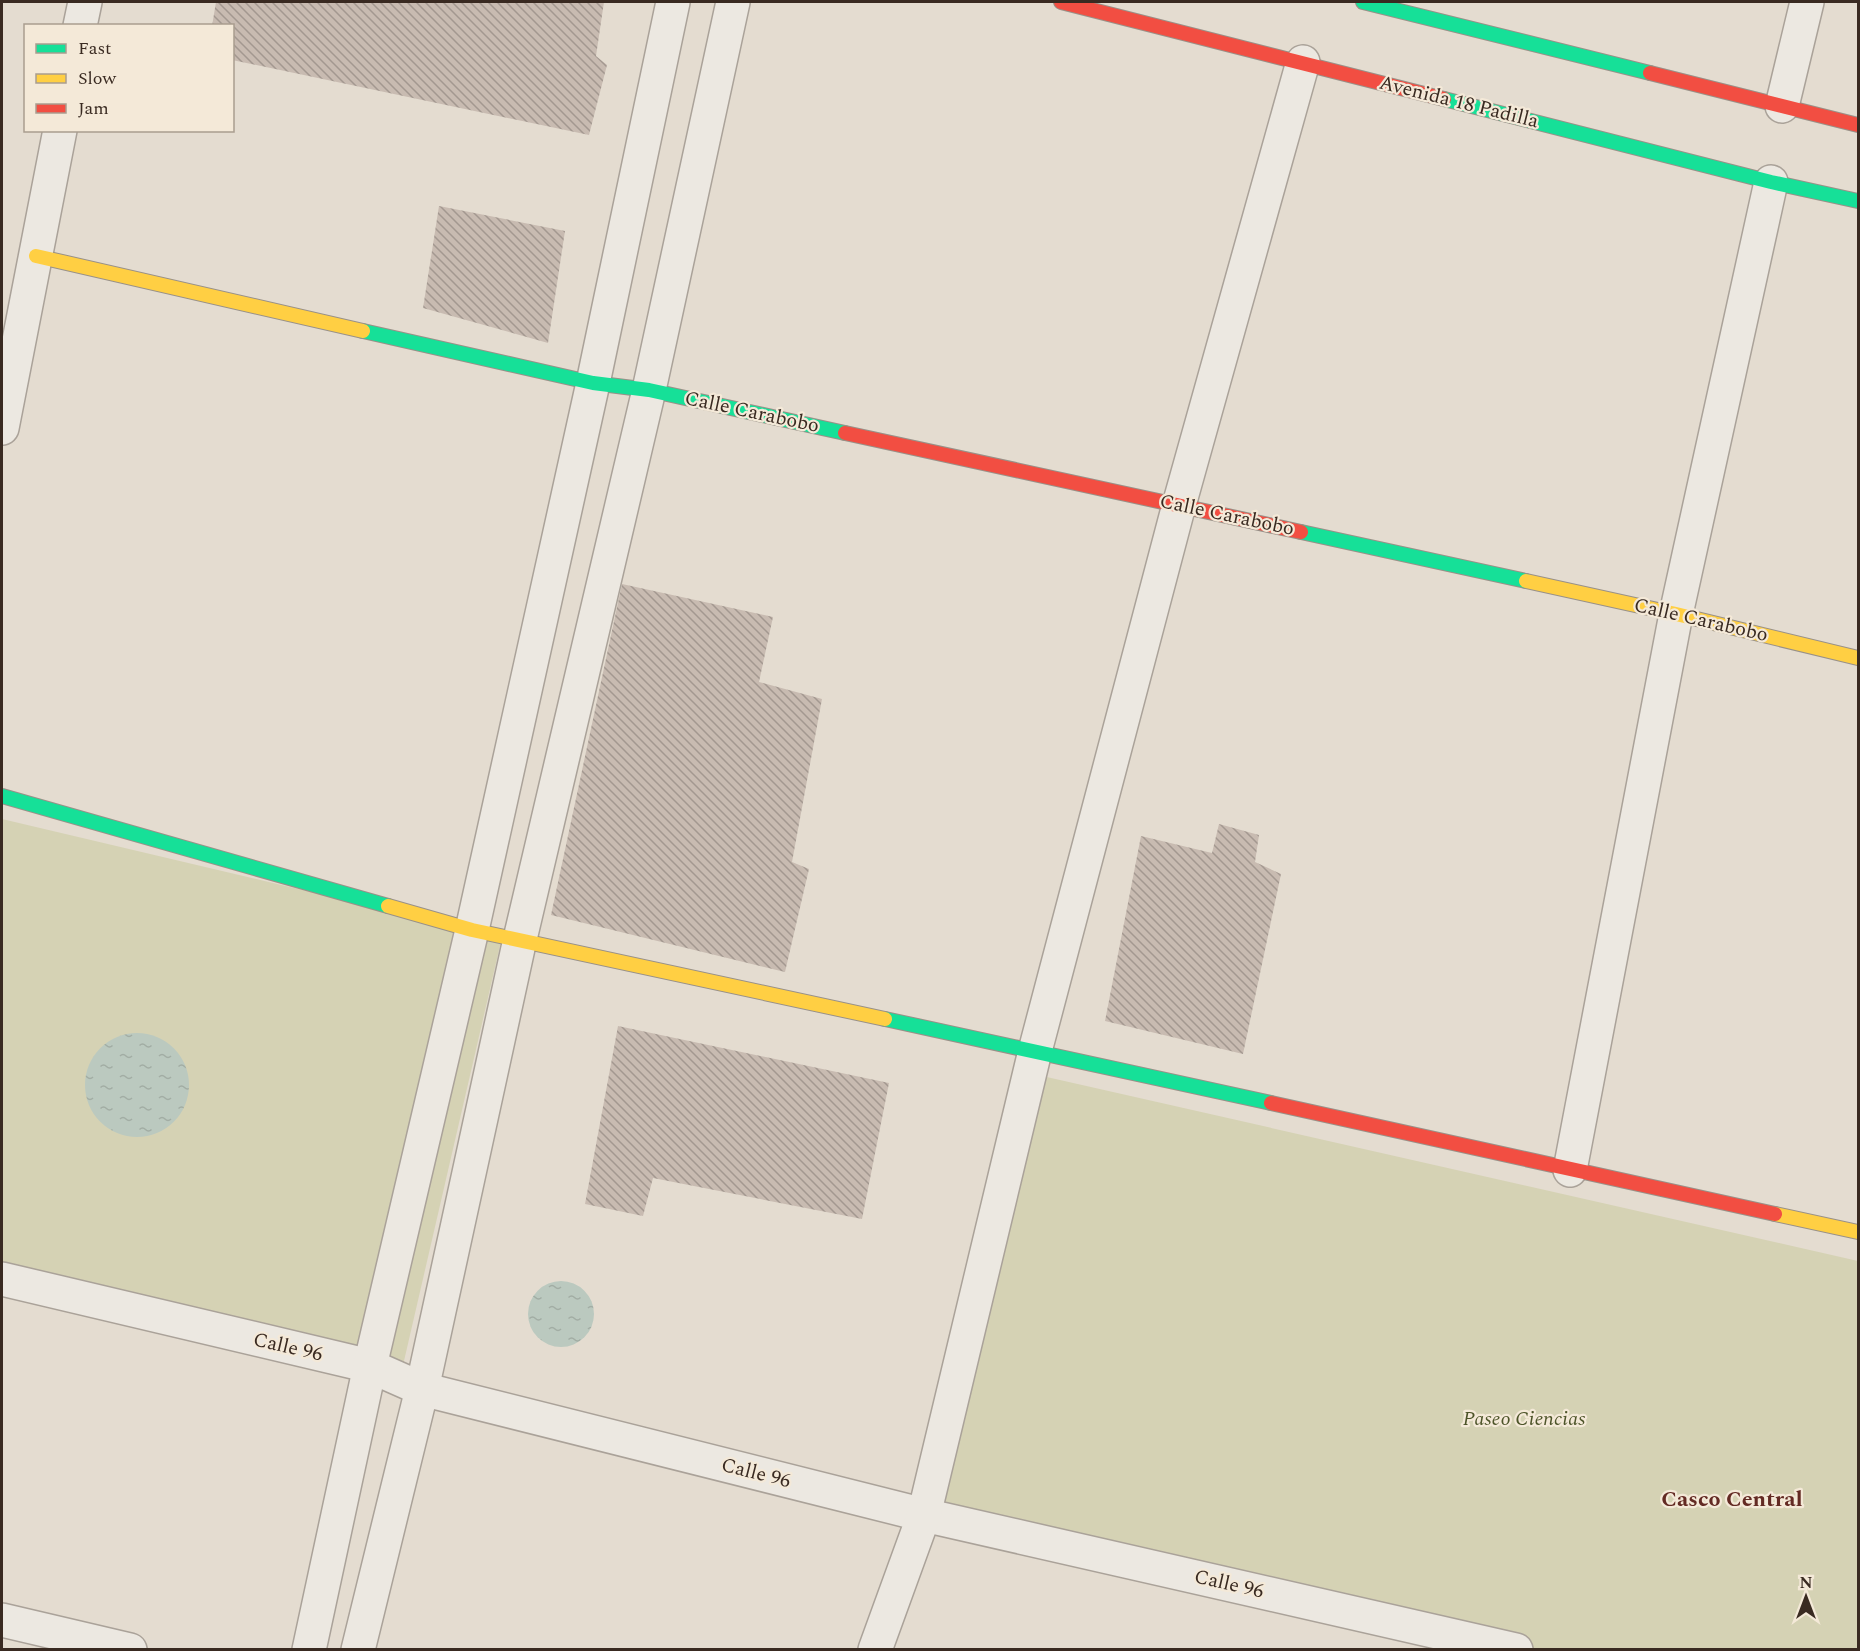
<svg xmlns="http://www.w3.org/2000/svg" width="1860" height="1651" viewBox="0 0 1860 1651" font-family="Spectral,serif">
<defs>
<pattern id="water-ripples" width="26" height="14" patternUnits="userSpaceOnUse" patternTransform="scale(1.5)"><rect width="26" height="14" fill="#bbc9bf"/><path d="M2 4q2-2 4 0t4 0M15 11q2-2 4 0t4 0" fill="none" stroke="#a2ada4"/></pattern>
<pattern id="building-back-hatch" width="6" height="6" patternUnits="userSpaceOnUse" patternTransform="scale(1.5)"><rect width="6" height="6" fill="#c8bbb1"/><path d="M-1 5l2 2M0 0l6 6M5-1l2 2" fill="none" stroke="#a39890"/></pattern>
</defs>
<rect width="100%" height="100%" fill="#e4dcd0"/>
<g fill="#d5d2b4">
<path d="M2 819 502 937 401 1374 2 1276Z"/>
<path d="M1029 1073 1858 1261V1649H1509L925 1515Z"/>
</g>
<g fill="url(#water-ripples)">
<circle cx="137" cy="1085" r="52"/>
<circle cx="561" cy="1314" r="33"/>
</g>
<g fill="url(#building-back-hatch)">
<path d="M216 2H604L596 56 607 65 589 135 232 60V26H212Z"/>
<path d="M439 206 565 231 548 343 423 308Z"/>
<path d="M622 584 773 617 759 682 822 699 792 862 809 869 785 972 551 915Z"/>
<path d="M1219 824 1259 835 1255 862 1281 874 1243 1054 1105 1021 1141 836 1212 853Z"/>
<path d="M618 1026 889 1083 862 1219 653 1178 643 1216 585 1204Z"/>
</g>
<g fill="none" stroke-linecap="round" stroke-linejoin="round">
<g stroke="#aaa299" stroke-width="36">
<g id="street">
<path d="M80 26 85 2"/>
<path d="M1782 106 1807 2"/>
<path d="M2 428 60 130"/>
<path d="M1570 1170 1676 614 1771 182"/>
<path d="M2 1279 370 1366 422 1389 924 1515 1516 1650"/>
<path d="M2 1620 130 1650"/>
<path d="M309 1650 370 1366 472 930 593 383 673 2"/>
<path d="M358 1650 422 1389 520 939 649 390 733 2"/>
<path d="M875 1650 924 1515 1035 1051 1179 505 1303 62"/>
</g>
</g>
<g stroke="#999188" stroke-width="16">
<g id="fast">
<path d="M1363 2 1650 73"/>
<path d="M1444 99 1771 182 1858 201"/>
<path d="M363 331 593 383 649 390 845 433"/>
<path d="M1301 532 1526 581"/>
<path d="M2 796 388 906"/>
<path d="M885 1019 1271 1103"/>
</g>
</g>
<g stroke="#999188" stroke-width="16">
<g id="slow">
<path d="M36 256 363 331"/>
<path d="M1526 581 1676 614 1858 658"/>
<path d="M388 906 472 930 885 1019"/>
<path d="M1775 1214 1858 1232"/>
</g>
</g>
<g stroke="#999188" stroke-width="16">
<g id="jam">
<path d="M1061 2 1444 99"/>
<path d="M1650 73 1858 125"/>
<path d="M845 433 1301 532"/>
<path d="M1271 1103 1775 1214"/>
</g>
</g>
<use href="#street" stroke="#ece8e1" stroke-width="33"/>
<use href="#fast" stroke="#16e098" stroke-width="14"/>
<use href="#slow" stroke="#ffcf43" stroke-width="14"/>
<use href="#jam" stroke="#f24e42" stroke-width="14"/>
</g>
<g text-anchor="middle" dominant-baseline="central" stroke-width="4.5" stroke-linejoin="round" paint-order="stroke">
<g font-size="20" fill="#392a21" stroke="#f4e9d8">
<text transform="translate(1459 102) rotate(14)">Avenida 18 Padilla</text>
<text transform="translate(752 412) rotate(12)">Calle Carabobo</text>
<text transform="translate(1227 515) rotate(12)">Calle Carabobo</text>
<text transform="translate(1701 620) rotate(13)">Calle Carabobo</text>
<text transform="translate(288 1347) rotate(13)">Calle 96</text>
<text transform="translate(756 1473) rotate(14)">Calle 96</text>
<text transform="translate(1229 1584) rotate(13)">Calle 96</text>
</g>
<g font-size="20" font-style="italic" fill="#4d5429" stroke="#f4e9d8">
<text x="1524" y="1419">Paseo Ciencias</text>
</g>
<g font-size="22" font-weight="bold" fill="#632a23" stroke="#f4e9d8">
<text x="1732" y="1499">Casco Central</text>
</g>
</g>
<rect width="1860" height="1651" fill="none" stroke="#392a21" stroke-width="6"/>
<rect x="24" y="24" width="210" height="108" fill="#f4e9d8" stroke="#a99d8f" stroke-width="1.5"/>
<rect x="36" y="44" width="30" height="9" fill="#16e098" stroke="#a99d8f" stroke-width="1.5"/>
<text x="78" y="54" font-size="18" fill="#392a21">Fast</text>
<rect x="36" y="74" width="30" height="9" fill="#ffcf43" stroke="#a99d8f" stroke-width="1.5"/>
<text x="78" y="84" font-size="18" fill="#392a21">Slow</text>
<rect x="36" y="104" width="30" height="9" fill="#f24e42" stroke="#a99d8f" stroke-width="1.5"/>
<text x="78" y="114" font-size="18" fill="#392a21">Jam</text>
<g transform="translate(1806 1597)" stroke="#f4e9d8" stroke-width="4.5" paint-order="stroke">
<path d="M0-4.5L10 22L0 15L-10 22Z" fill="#392a21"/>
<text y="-9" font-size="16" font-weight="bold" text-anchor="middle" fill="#392a21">N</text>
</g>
</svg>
